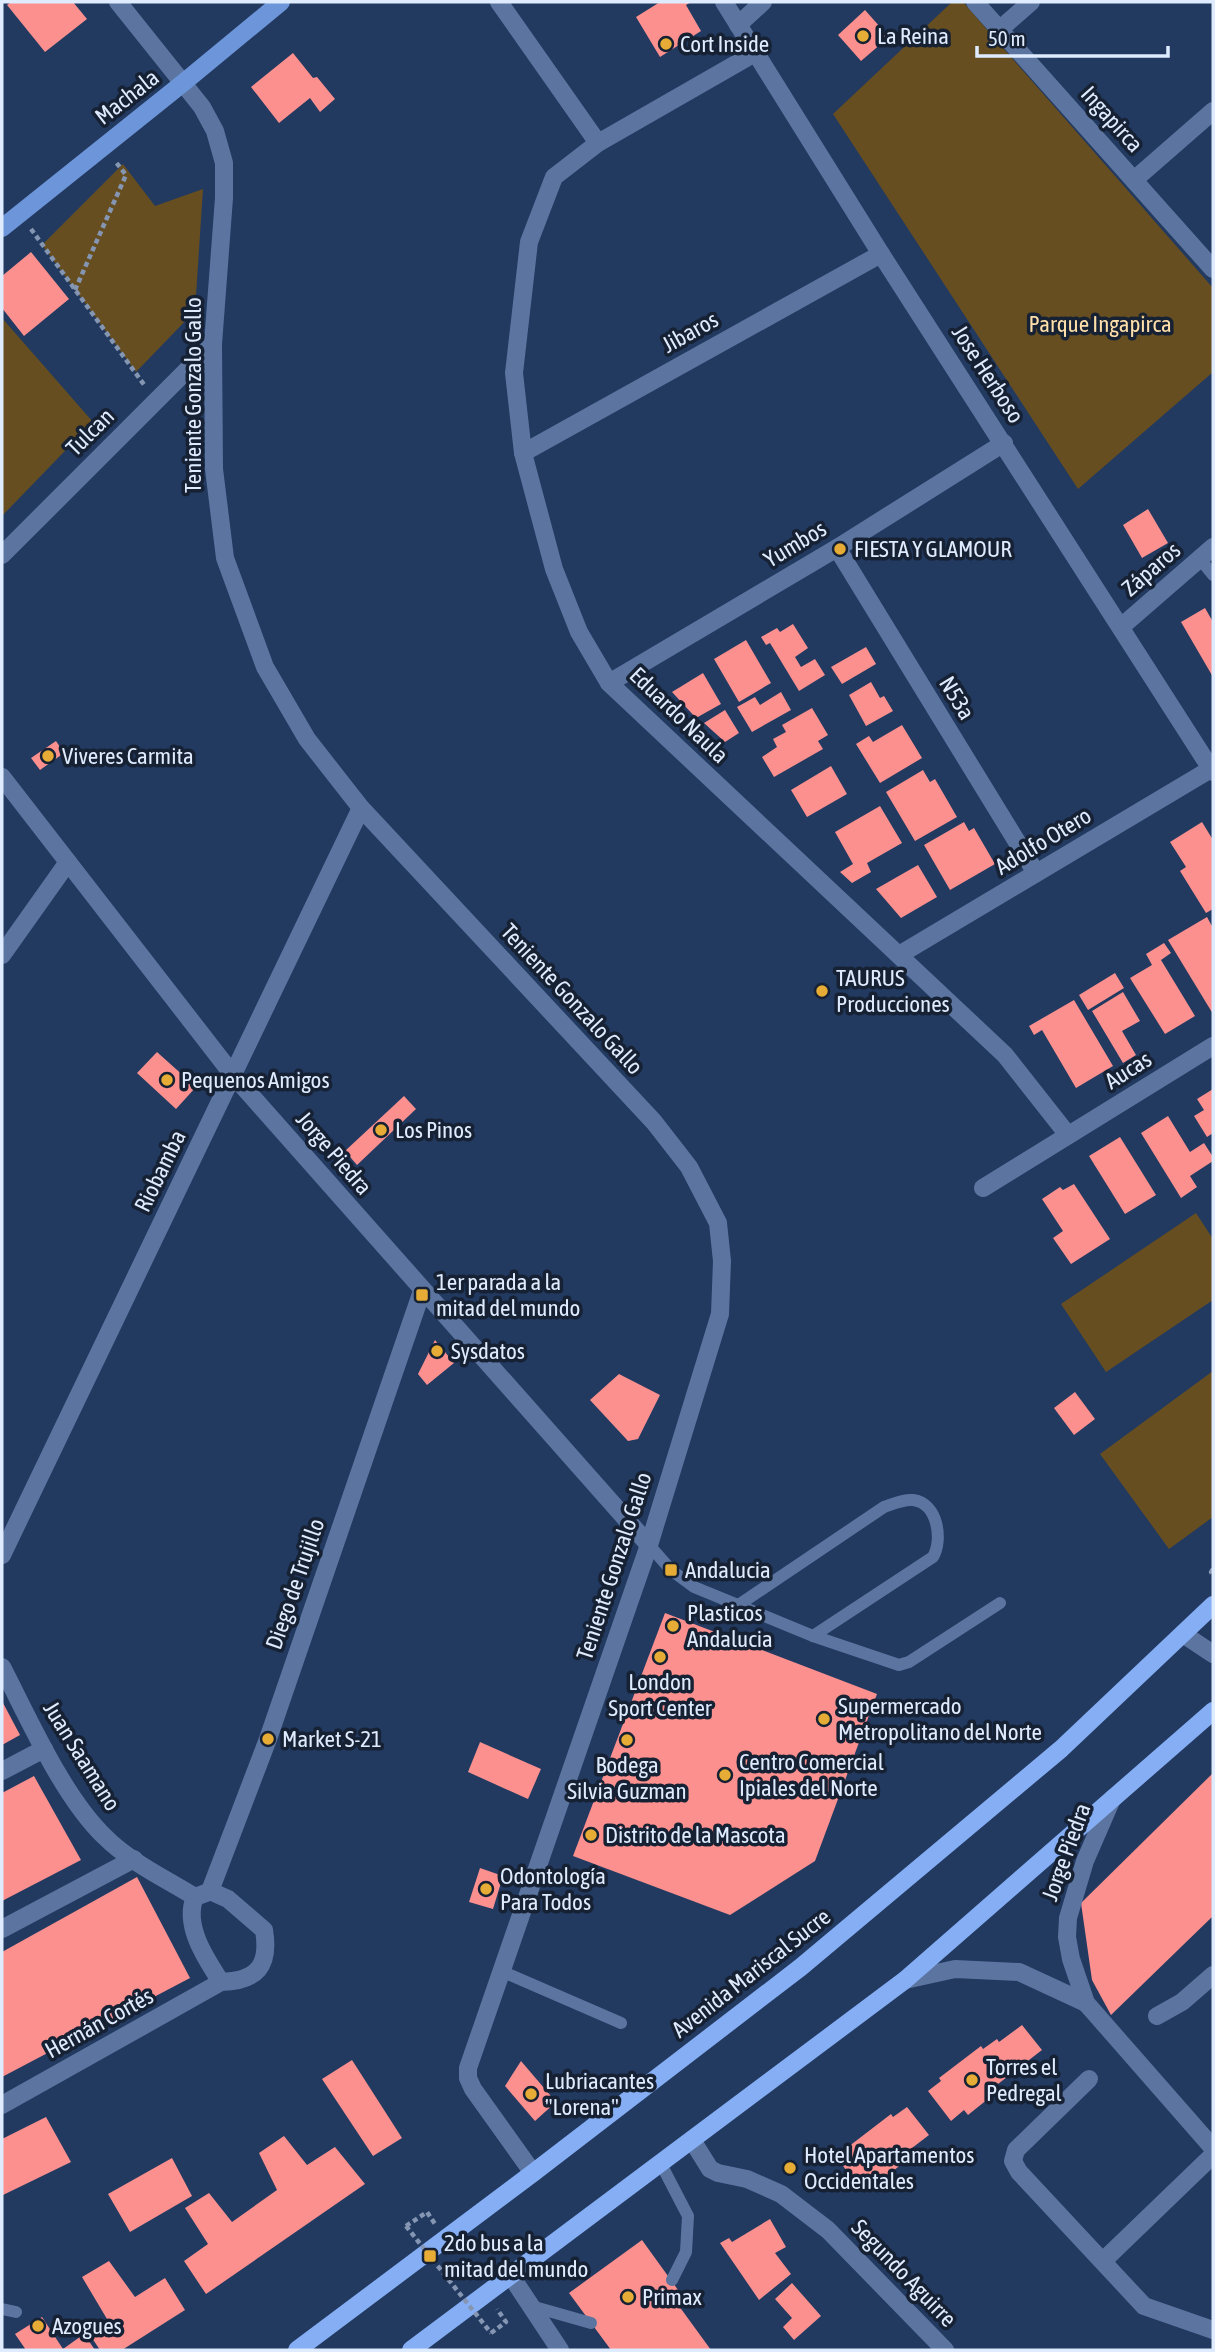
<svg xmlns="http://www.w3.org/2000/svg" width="1215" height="2352" viewBox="0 0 1215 2352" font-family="'Asap Condensed',sans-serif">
<rect width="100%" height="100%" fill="#223960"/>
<g fill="#664e21">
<path d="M952 2H963L1213 288V372L1078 489 833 114Z"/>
<path d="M123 164 155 206 203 189 195 311 136 372 42 245Z"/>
<path d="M2 318 93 422 2 516Z"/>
<path d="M1196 1213 1213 1239V1300L1106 1372 1061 1304Z"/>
<path d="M1213 1371V1517L1169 1549 1100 1454Z"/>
</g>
<g fill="#fb908f">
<path d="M11 2H73L87 19 45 52 7 5Z"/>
<path d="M660 2H691L686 5 701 31 660 57 636 17Z"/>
<path d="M865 10 889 37 861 61 838 35Z"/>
<path d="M293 53 313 78 317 77 335 99 320 112 310 98 279 123 251 87Z"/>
<path d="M31 252 69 299 24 336 2 308V276Z"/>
<path d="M1148 509 1168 543 1142 558 1123 525Z"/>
<path d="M1205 608 1213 622V677L1181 622Z"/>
<path d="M793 624 808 648 795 657 801 667 815 659 825 675 799 691 770 643 766 645 761 637 777 628 780 632Z"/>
<path d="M746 640 771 683 739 702 714 659Z"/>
<path d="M866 647 876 664 842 684 831 667Z"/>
<path d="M703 673 721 704 696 718 672 692Z"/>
<path d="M871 682 880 698 884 696 893 711 866 726 849 695Z"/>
<path d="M781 692 791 710 752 732 737 707 755 697 760 705Z"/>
<path d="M812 708 828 735 818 741 823 749 774 777 762 757 777 747 773 739 786 732 782 725Z"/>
<path d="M725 710 739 733 725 742 704 723Z"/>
<path d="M902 725 922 758 880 783 856 744 869 736 873 742Z"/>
<path d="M56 741 64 753 40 770 31 758Z"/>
<path d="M831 766 847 794 807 817 791 790Z"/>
<path d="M923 770 930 782 935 779 957 817 915 841 886 792Z"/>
<path d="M880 806 902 843 867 863 871 872 852 883 840 872 853 864 835 832Z"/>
<path d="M964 822 969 831 974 828 995 864 950 890 924 845Z"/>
<path d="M1202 822 1213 840V909L1206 913 1180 871 1186 867 1170 842Z"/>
<path d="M918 865 937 897 901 918 876 889Z"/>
<path d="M1207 917 1213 928V1014L1168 940Z"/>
<path d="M1164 943 1171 953 1161 960 1195 1016 1165 1034 1130 978 1152 965 1146 954Z"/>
<path d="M1115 973 1124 988 1088 1010 1079 995Z"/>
<path d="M1123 992 1140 1021 1122 1031 1136 1055 1123 1063 1092 1011Z"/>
<path d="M1074 1000 1113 1066 1076 1088 1042 1030 1034 1035 1029 1026Z"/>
<path d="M157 1052 196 1087 176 1109 137 1073Z"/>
<path d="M1213 1089V1133L1207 1137 1194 1116 1204 1110 1197 1099Z"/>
<path d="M404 1096 416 1109 357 1165 345 1151Z"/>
<path d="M1168 1116 1190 1152 1204 1143 1213 1157V1161L1190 1176 1197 1187 1181 1198 1141 1133Z"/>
<path d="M1120 1137 1156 1195 1125 1214 1089 1156Z"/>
<path d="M1074 1184 1110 1239 1071 1264 1053 1238 1063 1231 1042 1199 1060 1187 1063 1190Z"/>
<path d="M435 1340 454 1363 427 1385 418 1374Z"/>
<path d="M619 1374 660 1395 638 1439 628 1441 590 1400Z"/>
<path d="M1075 1392 1095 1419 1074 1435 1054 1408Z"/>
<path d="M665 1613 877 1694 815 1861 730 1915 573 1856Z"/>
<path d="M2 1701 20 1735 2 1745Z"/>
<path d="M480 1742 541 1769 528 1799 468 1772Z"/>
<path d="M1213 1773V1916L1111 2015 1092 1980 1081 1903Z"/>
<path d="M34 1776 81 1860 2 1901V1793Z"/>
<path d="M480 1868 503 1876 493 1909 469 1902Z"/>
<path d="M137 1877 190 1978 2 2077V1952Z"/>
<path d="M1022 2025 1042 2050 989 2091 993 2095 968 2115 964 2110 951 2121 928 2091 941 2081 939 2078 981 2046 983 2049 997 2039 999 2042Z"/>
<path d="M352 2060 402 2138 373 2156 322 2079Z"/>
<path d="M521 2061 556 2102 535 2121 505 2086Z"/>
<path d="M907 2107 929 2135 899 2158 903 2163 878 2183 874 2178 860 2189 838 2159 851 2149 848 2147 891 2114 893 2117Z"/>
<path d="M46 2117 71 2162 3 2195 2 2139Z"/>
<path d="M284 2136 307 2165 335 2147 365 2184 206 2294 184 2261 208 2244 185 2208 209 2193 232 2222 277 2190 259 2153Z"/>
<path d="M172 2158 192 2196 130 2232 108 2194Z"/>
<path d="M770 2219 786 2247 775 2253 791 2274 759 2300 720 2243 729 2238 732 2242Z"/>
<path d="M642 2240 686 2301 679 2306 711 2350H611L569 2293Z"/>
<path d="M109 2261 135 2297 165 2278 185 2310 122 2350H100L88 2332 107 2319 82 2277Z"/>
<path d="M792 2283 821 2316 794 2340 783 2327 792 2318 775 2299Z"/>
<path d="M42 2317 63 2349 84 2334 95 2350H26L15 2334Z"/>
</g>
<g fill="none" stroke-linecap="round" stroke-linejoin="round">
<g stroke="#8596b3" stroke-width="4.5" stroke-dasharray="5 3.5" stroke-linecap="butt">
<path d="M31 229 145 386"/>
<path d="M75 290 126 175 115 161"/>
<path d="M1213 1569 1211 1572 1213 1575"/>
<path d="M406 2226 427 2212 435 2224"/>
<path d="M491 2333 506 2322 497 2309"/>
</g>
<g stroke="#5c75a0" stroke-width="12">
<path d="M1200 559 1213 575"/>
<path d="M649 1545 671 1570 694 1587 813 1636 899 1665 909 1662 1000 1603"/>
<path d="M740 1604 884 1507C893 1504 903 1499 913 1500 938 1503 943 1540 933 1557L813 1636"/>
<path d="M501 1971 621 2023"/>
<path d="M661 2164 688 2216 686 2252 672 2280"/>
<path d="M531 2306 591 2323"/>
<path d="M2 2309 16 2312"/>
</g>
<g stroke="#5c75a0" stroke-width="18">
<path d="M118 2 202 107 215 131 224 163V198L213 344 214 469 225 558 265 667 307 739 361 808 654 1122 689 1167 718 1223 722 1261 720 1314 649 1545 468 2068V2078L473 2089 533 2173"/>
<path d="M499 2 598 143"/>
<path d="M724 2 881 254 1213 772"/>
<path d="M975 2 1213 269"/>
<path d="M738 25 763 2"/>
<path d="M999 30 1031 2"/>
<path d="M755 53 598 143 554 177 529 242 514 373 523 453 554 569 579 632 609 683 1005 1055 1068 1135"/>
<path d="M1134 180 1213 111"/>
<path d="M523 453 881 254"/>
<path d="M837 548 1036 873"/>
<path d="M2 555 213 344"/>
<path d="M1121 627 1213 547"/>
<path d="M609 683 837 548 1004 443"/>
<path d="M2 777 233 1075 649 1545"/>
<path d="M2 955 68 862"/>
<path d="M899 955 1211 769"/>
<path d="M983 1188 1213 1046"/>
<path d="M2 1555 361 808"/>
<path d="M1183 1634 1213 1654"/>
<path d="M2 1667C29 1719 63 1797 105 1837 130 1862 166 1879 195 1897"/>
<path d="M2 1771 44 1749"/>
<path d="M1112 1799 1085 1861 1068 1918 1067 1937 1071 1959 1086 2003 1213 2148"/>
<path d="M210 1891 268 1739 422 1291"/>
<path d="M206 1893 195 1897C183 1925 206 1959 221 1982"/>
<path d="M2 1929 134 1859"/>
<path d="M905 1980 955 1969 1019 1972 1086 2003"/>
<path d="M1157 2016 1182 2002 1213 1975"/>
<path d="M1089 2079 1016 2150 1013 2161 1019 2172 1144 2306 1213 2330"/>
<path d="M2 2105 221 1982C257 1981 270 1966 264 1930L228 1899 210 1891"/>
<path d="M692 2140 710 2169 718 2173 747 2179 781 2194 828 2230 945 2350"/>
<path d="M1103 2261 1213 2155"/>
<path d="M511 2276 560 2350"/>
</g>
<path stroke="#6d95d9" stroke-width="18" d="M2 228 183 83 281 2"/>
<g stroke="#85aef4" stroke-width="18">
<path d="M297 2350 533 2173 801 1967 1061 1749 1213 1605"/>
<path d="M411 2350 905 1980 1213 1711"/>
</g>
<path stroke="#8596b3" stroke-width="4.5" stroke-dasharray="5 3.5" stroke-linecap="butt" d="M406 2226 491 2333"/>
</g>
<g fill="#e6ac36" stroke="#162133" stroke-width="2.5">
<circle cx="863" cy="36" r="7"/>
<circle cx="666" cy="44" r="7"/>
<circle cx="840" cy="549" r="7"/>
<circle cx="48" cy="756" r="7"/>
<circle cx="822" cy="991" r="7"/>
<circle cx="167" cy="1080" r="7"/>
<circle cx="381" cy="1130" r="7"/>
<rect x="415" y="1288" width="14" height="14" rx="3.5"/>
<circle cx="437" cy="1351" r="7"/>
<rect x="664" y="1563" width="14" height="14" rx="3.5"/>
<circle cx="673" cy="1626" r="7"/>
<circle cx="660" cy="1657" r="7"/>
<circle cx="824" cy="1719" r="7"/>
<circle cx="268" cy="1739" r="7"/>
<circle cx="627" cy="1740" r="7"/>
<circle cx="725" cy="1775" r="7"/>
<circle cx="591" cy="1835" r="7"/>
<circle cx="486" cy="1889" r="7"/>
<circle cx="972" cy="2080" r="7"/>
<circle cx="531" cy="2094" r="7"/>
<circle cx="790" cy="2168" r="7"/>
<rect x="423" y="2249" width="14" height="14" rx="3.5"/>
<circle cx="628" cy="2297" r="7"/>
<circle cx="38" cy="2326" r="7"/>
</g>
<g text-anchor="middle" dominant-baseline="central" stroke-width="7" stroke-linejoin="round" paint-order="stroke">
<g font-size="23" fill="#dfebff" stroke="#162133" text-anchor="start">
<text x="877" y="36">La Reina</text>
<text x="680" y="44">Cort Inside</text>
<text x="854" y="549">FIESTA Y GLAMOUR</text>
<text x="62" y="756">Viveres Carmita</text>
<text x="836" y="978">TAURUS<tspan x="836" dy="26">Producciones</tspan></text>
<text x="181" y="1080">Pequenos Amigos</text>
<text x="395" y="1130">Los Pinos</text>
<text x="436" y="1282">1er parada a la<tspan x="436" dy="26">mitad del mundo</tspan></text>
<text x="451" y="1351">Sysdatos</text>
<text x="685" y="1570">Andalucia</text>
<text x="687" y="1613">Plasticos<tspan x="687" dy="26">Andalucia</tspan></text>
<text x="660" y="1682" text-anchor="middle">London<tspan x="660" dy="26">Sport Center</tspan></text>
<text x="838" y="1706">Supermercado<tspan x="838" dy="26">Metropolitano del Norte</tspan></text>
<text x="282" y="1739">Market S-21</text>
<text x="739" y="1762">Centro Comercial<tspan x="739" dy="26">Ipiales del Norte</tspan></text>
<text x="627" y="1765" text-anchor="middle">Bodega<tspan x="627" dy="26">Silvia Guzman</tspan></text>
<text x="605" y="1835">Distrito de la Mascota</text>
<text x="500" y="1876">Odontología<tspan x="500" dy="26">Para Todos</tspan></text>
<text x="986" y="2067">Torres el<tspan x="986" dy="26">Pedregal</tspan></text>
<text x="545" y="2081">Lubriacantes<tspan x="545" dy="26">"Lorena"</tspan></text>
<text x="804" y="2155">Hotel Apartamentos<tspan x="804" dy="26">Occidentales</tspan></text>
<text x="444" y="2243">2do bus a la<tspan x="444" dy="26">mitad del mundo</tspan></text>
<text x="642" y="2297">Primax</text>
<text x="52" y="2326">Azogues</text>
</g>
<g font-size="23" fill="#dfebff" stroke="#162133">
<text transform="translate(127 97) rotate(-38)">Machala</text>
<text transform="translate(1112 119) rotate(48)">Ingapirca</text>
<text transform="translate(690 332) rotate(-29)">Jibaros</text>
<text transform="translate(988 374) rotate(57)">Jose Herboso</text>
<text transform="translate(193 395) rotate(-90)">Teniente Gonzalo Gallo</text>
<text transform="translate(90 432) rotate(-45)">Tulcan</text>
<text transform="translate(795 544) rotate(-31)">Yumbos</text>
<text transform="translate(1151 569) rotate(-41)">Záparos</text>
<text transform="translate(957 698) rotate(59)">N53a</text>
<text transform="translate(679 715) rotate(44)">Eduardo Naula</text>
<text transform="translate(1043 841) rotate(-31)">Adolfo Otero</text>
<text transform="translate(572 999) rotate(47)">Teniente Gonzalo Gallo</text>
<text transform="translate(1128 1070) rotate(-32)">Aucas</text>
<text transform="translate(334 1153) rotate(49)">Jorge Piedra</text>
<text transform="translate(160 1171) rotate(-64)">Riobamba</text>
<text transform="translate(614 1566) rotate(-72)">Teniente Gonzalo Gallo</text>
<text transform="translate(295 1584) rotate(-71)">Diego de Trujillo</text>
<text transform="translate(82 1756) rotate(58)">Juan Saamano</text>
<text transform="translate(1066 1852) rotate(-70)">Jorge Piedra</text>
<text transform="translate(751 1973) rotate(-38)">Avenida Mariscal Sucre</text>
<text transform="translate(99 2023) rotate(-29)">Hernán Cortés</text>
<text transform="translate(904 2273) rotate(46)">Segundo Aguirre</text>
</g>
<g font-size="23" fill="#ffdfaa" stroke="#162133">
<text x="1100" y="324">Parque Ingapirca</text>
</g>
</g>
<rect width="1215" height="2352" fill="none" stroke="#dfebff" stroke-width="7"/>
<path d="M977 46v10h191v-10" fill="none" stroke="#dfebff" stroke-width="3.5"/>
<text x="988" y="46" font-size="21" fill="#dfebff" stroke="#162133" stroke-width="5" paint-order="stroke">50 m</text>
</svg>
